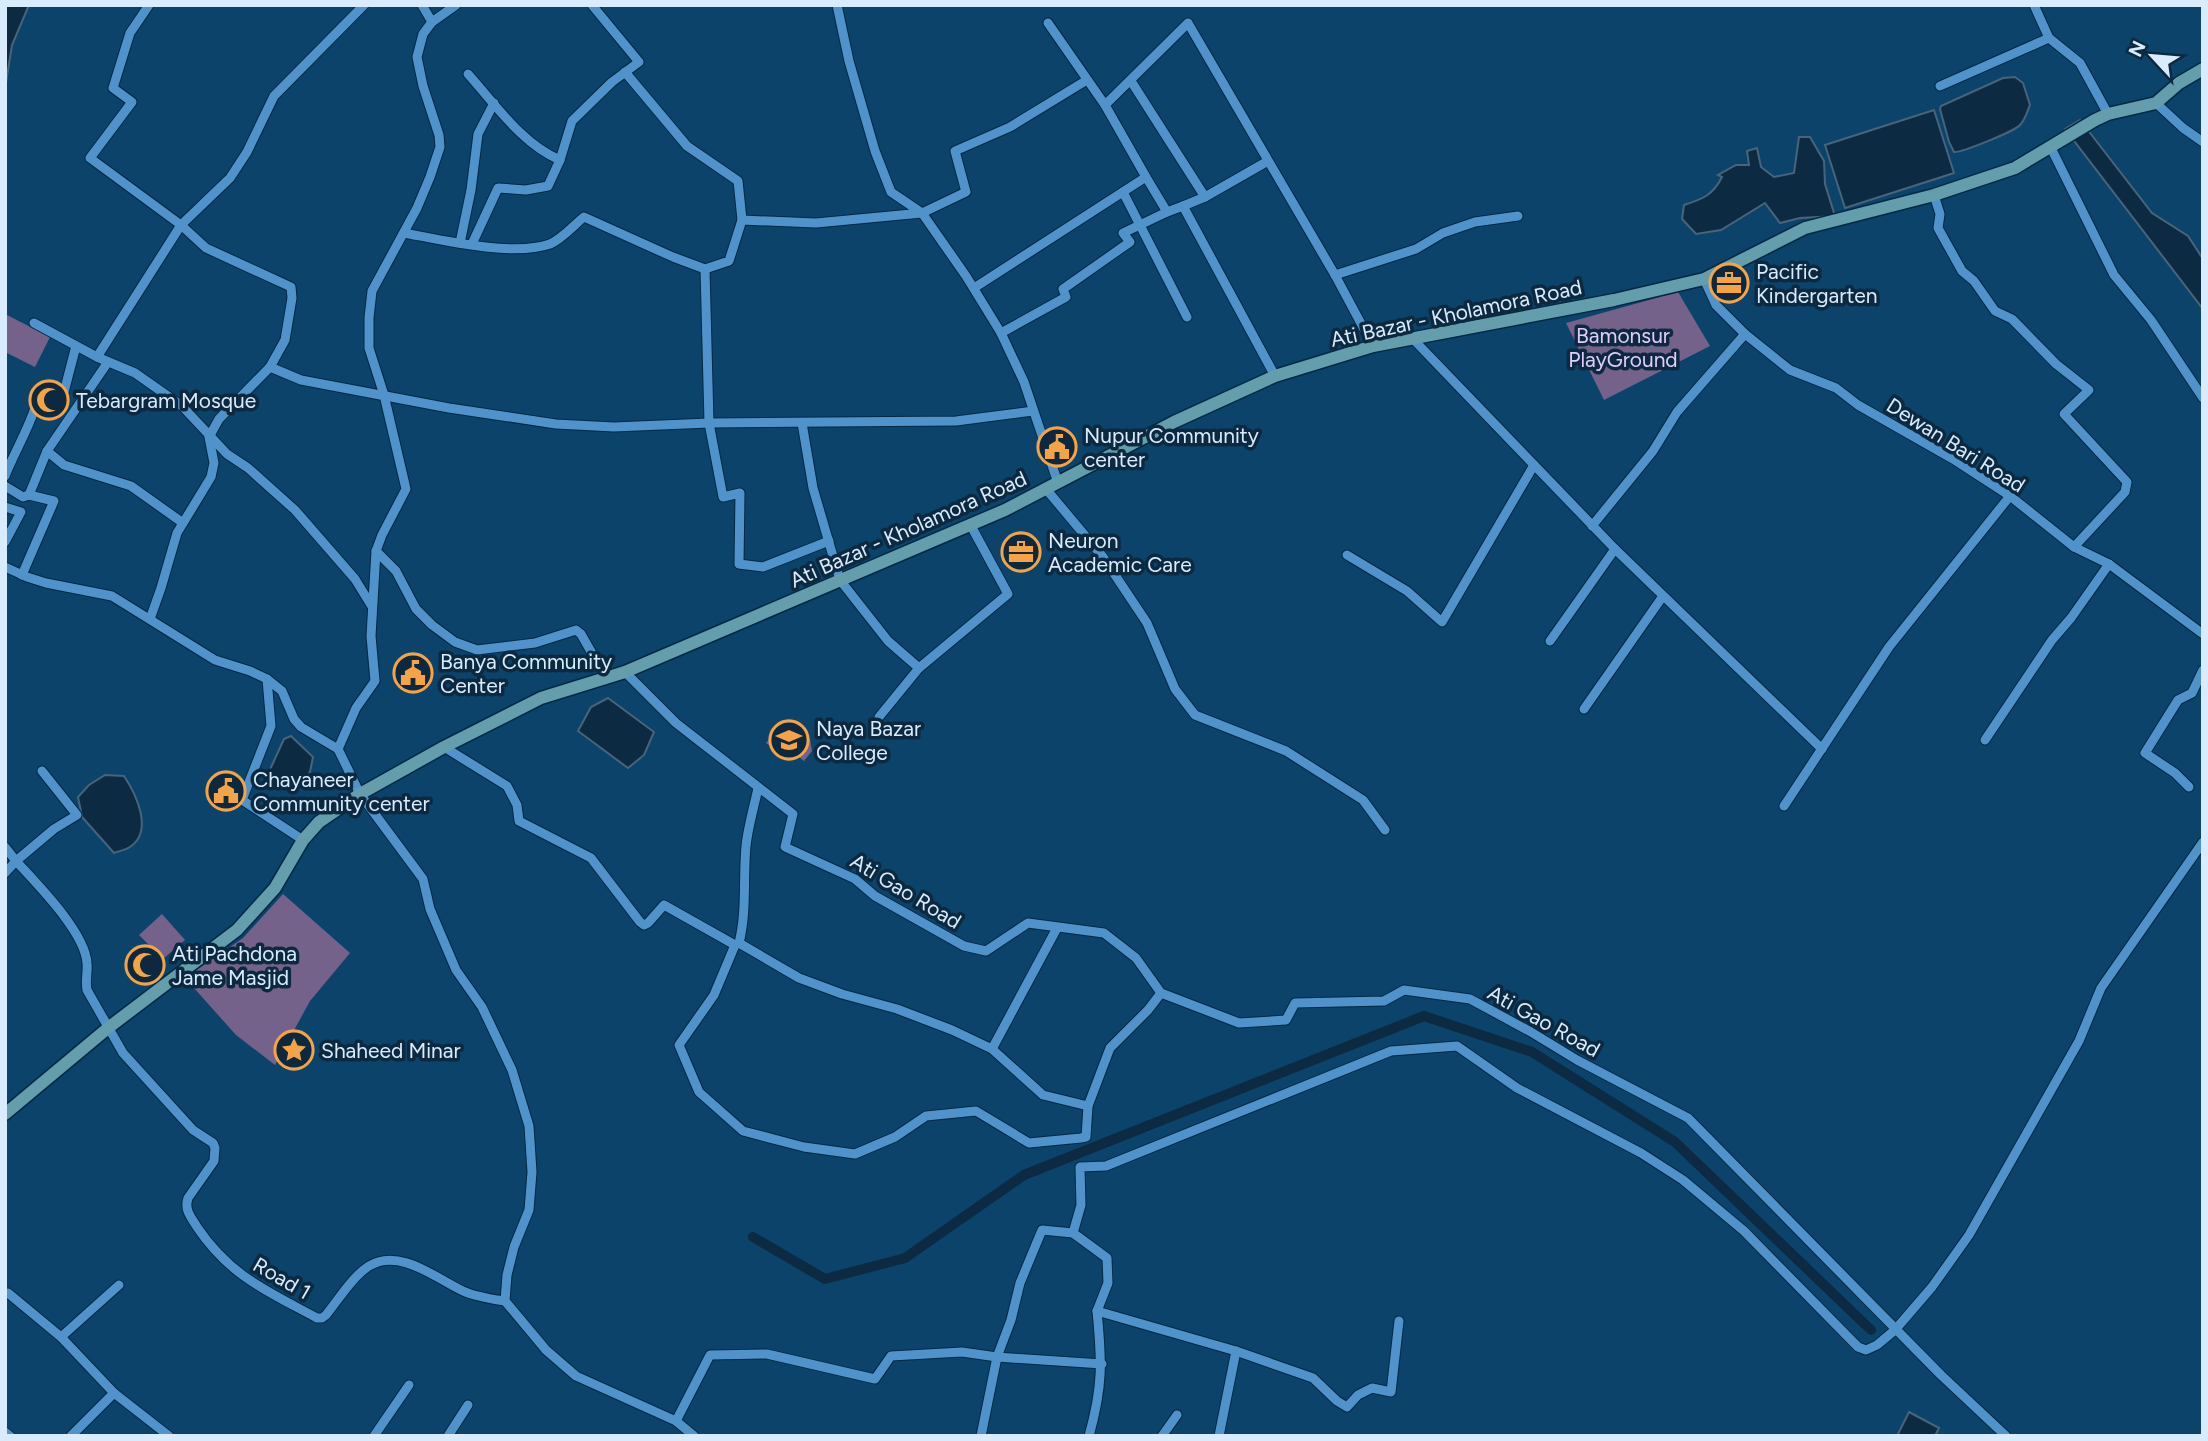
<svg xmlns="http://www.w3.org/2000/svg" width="2208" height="1441" viewBox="0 0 2208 1441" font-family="Figtree,sans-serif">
<rect width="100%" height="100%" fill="#0c436b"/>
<g fill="#75628a">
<path d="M1678 292 1710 346 1604 400 1566 323Z"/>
<path d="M5 314 50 337 35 367 5 352Z"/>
<path d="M784 720 810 739 812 751 804 761 789 749 783 755 766 743Z"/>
<path d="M283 894 350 953 310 1001 275 1065 236 1035 185 978 243 938Z"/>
<path d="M162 914 185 940 163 959 139 935Z"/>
</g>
<g fill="#0c2a41" stroke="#49647a" stroke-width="2">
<path d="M5 5H29L12 45 5 89Z"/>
<path d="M2015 77 2023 83 2030 105C2027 112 2025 120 2020 125 2015 131 1961 153 1954 152L1949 142 1940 109 1941 106 2003 78Z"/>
<path d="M1934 110 1954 173 1845 208 1825 145Z"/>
<path d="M2080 120 2152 213 2188 236 2203 259V309L2065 129Z"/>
<path d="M1799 137H1810L1824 161 1825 184 1835 216 1800 218 1780 223 1765 203 1721 230 1696 234 1682 219 1684 205C1703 199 1713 195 1722 177L1718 175 1736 165H1749L1747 151 1757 148 1761 167 1774 177 1794 173Z"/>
<path d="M608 698 654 732 644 755 628 768 578 731 591 707Z"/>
<path d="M291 736 313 757 310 772 295 784 278 783 268 774 284 739Z"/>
<path d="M105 775 124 776C136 794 154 831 130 847 126 850 118 851 114 853L82 817 78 797 89 785Z"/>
<path d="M1909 1412 1939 1428 1935 1436H1897Z"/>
</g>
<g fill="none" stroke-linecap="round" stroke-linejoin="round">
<path stroke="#0c2a41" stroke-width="10" d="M753 1237 825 1279 905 1258 1024 1175 1424 1016 1532 1052 1675 1142 1871 1330"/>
<g stroke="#032945" stroke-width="11">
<g id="street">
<path d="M149 5 130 33 113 88 132 102 90 158 181 225 206 248 291 287 292 298 285 340 270 367 219 419 209 437 214 463 211 477 177 533 161 588 150 619"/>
<path d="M422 5 432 22"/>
<path d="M456 5 432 22 423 34 417 57 423 86 439 135 440 147 430 177 417 208 372 291 369 318V348L384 395 406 489 382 535 376 551 371 636 375 681 356 708 338 749 360 794 423 879 430 909 456 970 482 1007 512 1070 529 1126 532 1172 529 1210 514 1247 507 1275 505 1301 546 1350 576 1376 676 1421 694 1436"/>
<path d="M837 5 849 61 875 151 891 192 922 213 966 276 1001 333 1024 382 1058 483"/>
<path d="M2034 5 2049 38 2080 63 2108 114"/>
<path d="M1048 23 1105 105 1188 23 1335 275 1373 346"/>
<path d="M625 72 687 146 738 181 742 220"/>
<path d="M468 74C495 104 522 144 560 160"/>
<path d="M1131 81 1205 197 1183 206"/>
<path d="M1940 86 2049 38"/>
<path d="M2156 103 2183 128 2203 142"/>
<path d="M2051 148 2114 275 2151 320 2203 398"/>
<path d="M1146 177 1167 212 1183 206 1275 376"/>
<path d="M1123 192 1187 317"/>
<path d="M1934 195 1940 214 1938 228 1962 271 1974 281 1995 311 2012 319 2056 364 2089 390 2064 414 2127 482 2125 492 2074 547"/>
<path d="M1205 197 1268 161"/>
<path d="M404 233C442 240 513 257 550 244 562 239 574 225 584 217L673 257 705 269 729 261 742 220 816 223 922 213 966 192 955 151 1010 127 1087 80"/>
<path d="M460 243 471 190 478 134 494 103"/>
<path d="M472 244 498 188 526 190 548 186 560 160 572 121 612 82 639 62 592 5"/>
<path d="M705 269 709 423 723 497 740 493 739 564 763 567 829 541"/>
<path d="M1335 275 1416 249 1443 233 1475 222 1518 216"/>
<path d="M1704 279 1716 305 1745 334 1790 370 1836 388 1858 405 1953 459 2010 496 2074 547 2109 564 2203 634"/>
<path d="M974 288 1146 177 1105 105"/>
<path d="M34 323 97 357 135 373 182 406 227 454 248 468 295 510 355 579 371 605"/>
<path d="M1001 333 1066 297 1063 289 1130 242 1123 233 1167 212"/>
<path d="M1413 339 1615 549 1822 749"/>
<path d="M97 357 181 225 230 178 247 152 274 96 364 5"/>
<path d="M270 367 301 380 449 408 556 424 614 427 709 423 956 421 1033 411"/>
<path d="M802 423 813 488 840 580 888 641 919 668"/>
<path d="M47 451 64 465 131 486 183 523"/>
<path d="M5 476C14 453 27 432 35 408L46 405 53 410 63 396 76 346"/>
<path d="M5 486 23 497 29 495 54 501 22 575"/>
<path d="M1046 489 1103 557 1147 623 1175 689 1195 715 1286 751 1363 800 1385 830"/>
<path d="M29 495 47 451 108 362"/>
<path d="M5 507 21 512 5 542"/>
<path d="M1592 526 1653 451 1677 412 1745 334"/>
<path d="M376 551 396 571 416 609 432 625 455 642 477 650 535 643 576 630 581 634 606 678"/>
<path d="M1347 555 1407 591 1442 622 1534 465"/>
<path d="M5 567 27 577 46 583 112 596 215 660 250 671 267 679 282 691 294 719 301 727 338 749"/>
<path d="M1550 641 1615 549"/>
<path d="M625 672 676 723 793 814 785 847 855 879 875 896 964 946 986 951 1028 923 1104 933 1136 958 1161 993 1239 1023 1286 1020 1295 1003 1384 1001 1404 990 1470 999 1531 1032 1577 1060 1688 1118 1941 1375 2006 1436"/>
<path d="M267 679 271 726 242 800 303 840"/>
<path d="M1584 709 1663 596"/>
<path d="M879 717 919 668 1008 594 970 524"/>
<path d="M1985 740 2052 640 2071 618 2109 564"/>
<path d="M444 747 507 786 517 805 519 821 591 858 640 922 644 925 648 923 664 905 735 945"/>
<path d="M2189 787 2175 773 2145 753 2178 700 2192 693 2203 670"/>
<path d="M758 788C754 807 748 827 746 846 743 879 747 911 739 943L735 945 714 995 679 1045 699 1092 743 1131 804 1147 855 1154 895 1137 926 1116 976 1111 1029 1143 1081 1138 1086 1137 1088 1106 1110 1048 1148 1010 1161 993"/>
<path d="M1784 806 1889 647 2010 496"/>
<path d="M5 847 16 861 54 829 77 815 42 771"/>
<path d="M5 873 16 861C37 884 85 932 87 963 88 972 85 980 87 990L123 1053 193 1130 213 1143 215 1148 214 1161 188 1198C184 1210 191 1217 197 1227 230 1276 267 1291 317 1318H322L326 1315C339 1299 352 1277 369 1266 399 1247 437 1279 463 1291 476 1297 491 1299 505 1301"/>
<path d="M739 943 799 978 842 994 897 1009 952 1030 992 1049 1057 928"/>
<path d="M992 1049 1043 1095 1088 1106"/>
<path d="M8 1293 61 1337 114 1393 71 1436"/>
<path d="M1097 1311 1108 1283 1107 1258 1073 1233 1081 1205 1080 1167 1106 1166 1391 1051 1457 1046 1517 1088 1641 1153 1683 1180 1744 1231 1858 1347 1866 1350 1877 1345 1895 1330 1932 1287 1969 1235 2079 1041 2101 988 2203 842"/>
<path d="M61 1337 119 1285"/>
<path d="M114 1393 169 1436"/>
<path d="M676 1421 710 1355 767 1354 875 1379 891 1356 962 1352 997 1357 1102 1364"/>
<path d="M5 1432 10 1436"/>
<path d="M374 1436 409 1385"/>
<path d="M448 1436 468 1405"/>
<path d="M981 1436 997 1357 1011 1320 1020 1283 1042 1230 1073 1233"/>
<path d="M1089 1436C1103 1386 1102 1362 1097 1311L1236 1351 1313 1378 1337 1401 1347 1407 1358 1395 1372 1388 1391 1392 1399 1321"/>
<path d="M1162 1436 1177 1415"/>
<path d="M1219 1436 1236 1351"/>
</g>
</g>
<g stroke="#032945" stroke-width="15">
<path id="secondary" d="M5 1114 108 1028 237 930 275 888 303 840 319 822 360 794 444 747 541 698 625 672 1005 510 1174 422 1275 376 1373 346 1614 300 1704 279 1805 228 1934 195 2015 168 2095 120 2108 114 2156 103 2179 83 2203 69"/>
</g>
<use href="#street" stroke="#5093cb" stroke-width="9"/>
<use href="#secondary" stroke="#649dab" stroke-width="12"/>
</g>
<defs>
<g id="office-ring" transform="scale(2.0125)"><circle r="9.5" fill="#0c2940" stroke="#f5a345" stroke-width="1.5"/><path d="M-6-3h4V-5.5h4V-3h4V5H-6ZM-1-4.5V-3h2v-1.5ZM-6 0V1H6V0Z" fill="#f5a345"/></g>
<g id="mosque-ring" transform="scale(2.0125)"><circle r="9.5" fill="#0c2940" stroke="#f5a345" stroke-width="1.5"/><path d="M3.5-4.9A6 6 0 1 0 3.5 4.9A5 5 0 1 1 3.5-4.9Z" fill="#f5a345"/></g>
<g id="civic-ring" transform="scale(2.0125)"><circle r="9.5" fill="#0c2940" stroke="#f5a345" stroke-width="1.5"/><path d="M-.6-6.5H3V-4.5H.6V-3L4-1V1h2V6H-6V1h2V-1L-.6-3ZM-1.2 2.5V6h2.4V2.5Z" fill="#f5a345"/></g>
<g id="university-ring" transform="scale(2.0125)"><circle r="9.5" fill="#0c2940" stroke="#f5a345" stroke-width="1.5"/><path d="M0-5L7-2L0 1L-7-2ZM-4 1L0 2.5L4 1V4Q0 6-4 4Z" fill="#f5a345"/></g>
<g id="sight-ring" transform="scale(2.0125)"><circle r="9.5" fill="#0c2940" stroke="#f5a345" stroke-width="1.5"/><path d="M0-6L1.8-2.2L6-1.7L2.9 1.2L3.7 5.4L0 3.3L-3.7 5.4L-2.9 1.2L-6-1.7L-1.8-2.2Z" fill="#f5a345"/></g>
</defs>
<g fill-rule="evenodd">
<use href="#office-ring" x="1729" y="283"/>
<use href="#mosque-ring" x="49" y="400"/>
<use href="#civic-ring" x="1057" y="447"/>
<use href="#office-ring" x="1021" y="552"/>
<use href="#civic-ring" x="413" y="673"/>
<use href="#university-ring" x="789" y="740"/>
<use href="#civic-ring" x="226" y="791"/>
<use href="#mosque-ring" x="145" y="965"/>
<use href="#sight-ring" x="294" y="1050"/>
</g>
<g text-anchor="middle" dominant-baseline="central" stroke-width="7" stroke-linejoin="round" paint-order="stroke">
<g font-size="21" fill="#d8ecfe" stroke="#0c2940" text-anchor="start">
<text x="1756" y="271">Pacific<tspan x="1756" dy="24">Kindergarten</tspan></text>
<text x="76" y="400">Tebargram Mosque</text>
<text x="1084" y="435">Nupur Community<tspan x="1084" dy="24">center</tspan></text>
<text x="1048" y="540">Neuron<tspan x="1048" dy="24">Academic Care</tspan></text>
<text x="440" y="661">Banya Community<tspan x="440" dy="24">Center</tspan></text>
<text x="816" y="728">Naya Bazar<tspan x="816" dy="24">College</tspan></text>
<text x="253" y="779">Chayaneer<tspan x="253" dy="24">Community center</tspan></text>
<text x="172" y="953">Ati Pachdona<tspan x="172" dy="24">Jame Masjid</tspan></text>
<text x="321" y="1050">Shaheed Minar</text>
</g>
<g font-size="21" fill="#d8ecfe" stroke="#0c2940">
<text transform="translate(1456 313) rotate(-12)">Ati Bazar - Kholamora Road</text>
<text transform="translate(1956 445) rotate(32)">Dewan Bari Road</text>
<text transform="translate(908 529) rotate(-24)">Ati Bazar - Kholamora Road</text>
<text transform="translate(906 891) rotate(31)">Ati Gao Road</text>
<text transform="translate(1544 1021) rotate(29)">Ati Gao Road</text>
<text transform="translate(282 1278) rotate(30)">Road 1</text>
</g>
<g font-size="21" fill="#e2cbfe" stroke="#0c2940">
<text x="1623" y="335">Bamonsur<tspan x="1623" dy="24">PlayGround</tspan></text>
</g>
</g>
<rect width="2208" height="1441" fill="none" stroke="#d8ecfe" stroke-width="14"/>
<g transform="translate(2152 56) rotate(296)" stroke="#0c2940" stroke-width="5" paint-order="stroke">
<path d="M0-5L12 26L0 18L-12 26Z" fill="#d8ecfe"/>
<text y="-10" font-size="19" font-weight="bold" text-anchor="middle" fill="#d8ecfe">N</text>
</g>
</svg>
